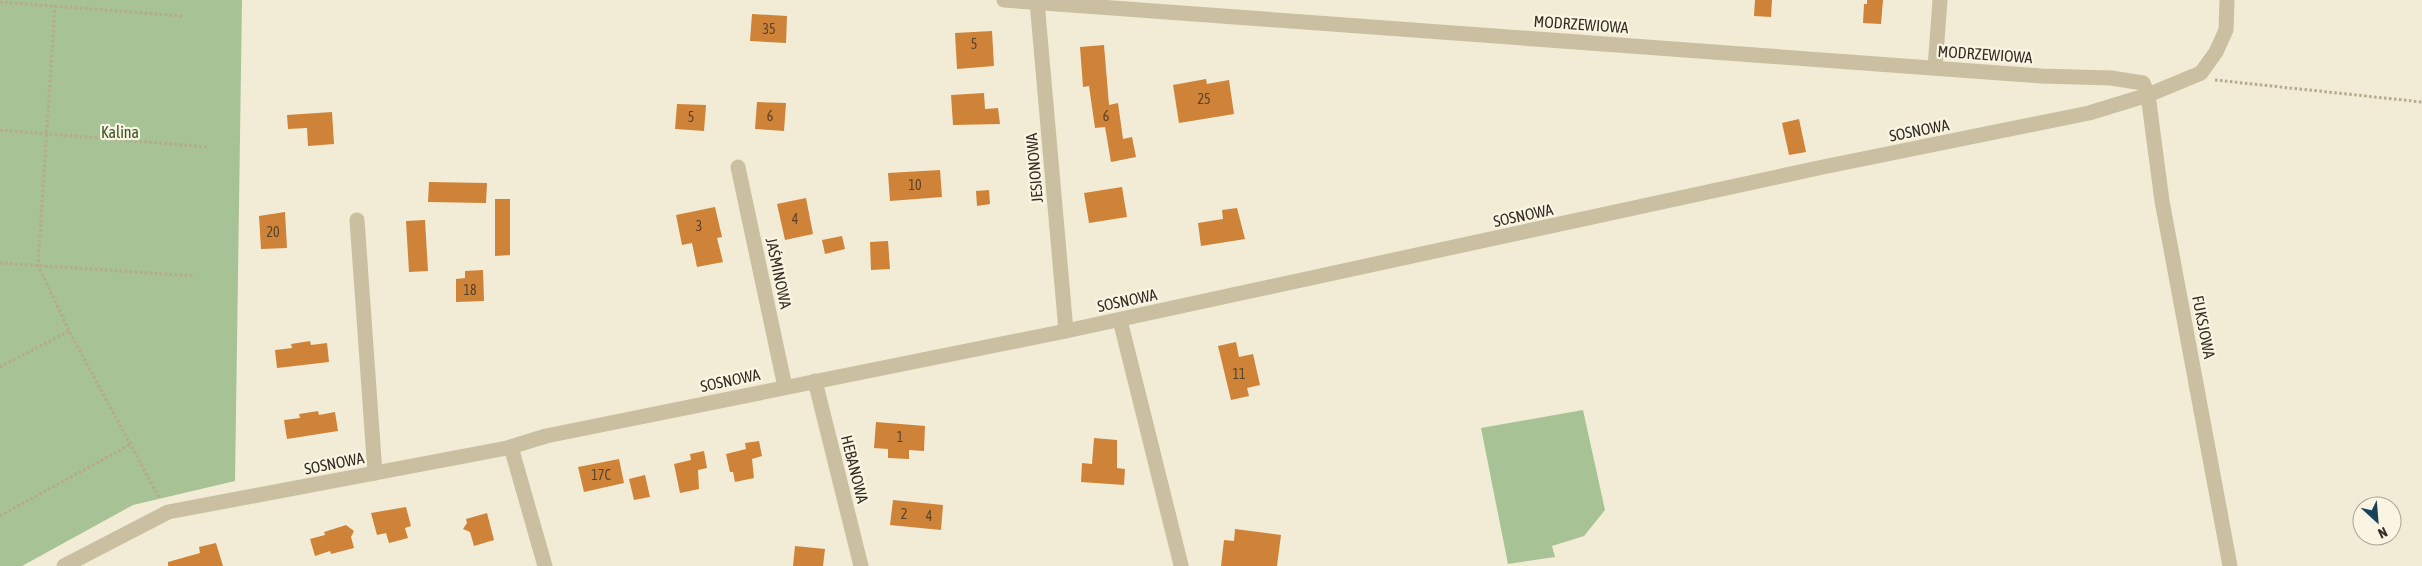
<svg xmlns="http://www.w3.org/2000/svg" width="2422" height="566" viewBox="0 0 2422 566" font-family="'Asap Condensed',sans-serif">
<rect width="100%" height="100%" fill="#f2ecd6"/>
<g fill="#a7c295">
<path d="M0 0H242L235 481 133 505 22 566H0Z"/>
<path d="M1583 410 1605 510 1584 536 1552 546 1555 557 1508 564 1481 428Z"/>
</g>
<g fill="#ce8338">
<path d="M1755 0H1772L1771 17 1754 16Z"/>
<path d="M1867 0H1883L1881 24 1863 23 1864 4H1867Z"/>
<path d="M752 14 787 16 786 43 750 41Z"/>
<path d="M992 31 994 66 957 69 955 33Z"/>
<path d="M1104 45 1109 105 1118 103 1123 139 1132 137 1136 157 1111 162 1105 127 1095 128 1089 86 1083 87 1080 47Z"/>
<path d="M1206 79 1207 84 1229 80 1234 114 1179 123 1173 85Z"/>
<path d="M984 93 985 109 998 108 1000 124 953 125 951 95Z"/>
<path d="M757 102 786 103 784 131 755 129Z"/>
<path d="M677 104 706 105 704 131 675 129Z"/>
<path d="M332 112 334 144 308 146 307 128 288 129 287 115Z"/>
<path d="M1799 119 1806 152 1789 155 1782 123Z"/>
<path d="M940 170 942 197 890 201 888 173Z"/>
<path d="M429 182 487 183 486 203 428 202Z"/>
<path d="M1122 187 1127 217 1089 223 1084 193Z"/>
<path d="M989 190 990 204 977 206 976 191Z"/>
<path d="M806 198 813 234 785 240 777 204Z"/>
<path d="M495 199H510V255L495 256Z"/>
<path d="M715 207 722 237 717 238 723 262 697 267 692 243 682 245 676 215Z"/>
<path d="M1237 208 1245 239 1201 246 1198 223 1223 219 1222 210Z"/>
<path d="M285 212 287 248 261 249 259 216Z"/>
<path d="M425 220 428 271 409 272 406 221Z"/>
<path d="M842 236 845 249 825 254 822 240Z"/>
<path d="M888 241 890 269 871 270 870 242Z"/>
<path d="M483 270 484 301 456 302V279L465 278V271Z"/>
<path d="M310 341 311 345 327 343 329 362 277 368 275 350 292 348 291 344Z"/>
<path d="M1236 342 1239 357 1253 354 1260 385 1247 388 1249 396 1231 400 1218 346Z"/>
<path d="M318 411 319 415 335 412 338 431 287 439 284 420 300 418 299 414Z"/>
<path d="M876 422 925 426 924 451 909 450V459L888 458V449L874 448Z"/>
<path d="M1094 438 1117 440V468L1125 469 1124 485 1081 482 1082 463 1092 464Z"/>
<path d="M759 441 762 456 752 459 754 478 735 482 733 472H730L726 454 746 449 745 443Z"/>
<path d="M704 451 707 468 698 470 699 489 680 493 674 464 691 460 690 454Z"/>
<path d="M619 459 624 483 584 492 578 467Z"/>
<path d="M645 475 650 497 634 500 629 479Z"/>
<path d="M893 500 943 505 941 530 890 525Z"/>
<path d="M406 507 411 526 405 528 408 538 389 543 386 533 377 535 371 513Z"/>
<path d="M487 513 494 540 474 546 470 532 463 529 467 523 466 519Z"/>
<path d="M346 525 354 531 351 537 354 548 331 554 330 551 315 556 310 539 325 535 324 532Z"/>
<path d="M1235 529 1281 535 1277 566H1221L1224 540 1234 541Z"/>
<path d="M216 543 223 566H168V562L200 553 199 547Z"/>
<path d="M795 546 825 549 823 566H793Z"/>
</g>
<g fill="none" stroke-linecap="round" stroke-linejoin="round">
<g stroke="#b6a98c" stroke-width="3" stroke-dasharray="2.5 2.5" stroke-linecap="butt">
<path d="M0 2 183 16"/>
<path d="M55 5 38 265 69 331 160 499"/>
<path d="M2215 80 2422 102"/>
<path d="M0 130 208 147"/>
<path d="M0 263 195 276"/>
<path d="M0 367 69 331"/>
<path d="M0 516 131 444"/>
</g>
<g stroke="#cabfa1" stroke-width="15">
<path d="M1004 0 2041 76 2111 78 2143 83 2148 95 2162 201 2230 566"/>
<path d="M1037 2 1066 331"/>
<path d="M1935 68 1940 0"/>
<path d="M738 167 785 387"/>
<path d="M357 220 375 473"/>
<path d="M1120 320 1181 565"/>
<path d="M815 381 861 566"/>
<path d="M511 447 545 566"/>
<path d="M64 566 168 512 507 448 546 436 1066 331 1823 167 2089 113 2148 95 2201 73 2216 52 2226 30 2227 0"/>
</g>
</g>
<g text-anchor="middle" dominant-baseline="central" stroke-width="4.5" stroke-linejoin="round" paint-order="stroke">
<g font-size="14" fill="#5a432a">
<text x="769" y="29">35</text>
<text x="974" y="44">5</text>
<text x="1204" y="99">25</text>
<text x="770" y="116">6</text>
<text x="1106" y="116">6</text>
<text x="691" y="117">5</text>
<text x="915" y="185">10</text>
<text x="795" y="219">4</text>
<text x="699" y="226">3</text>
<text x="273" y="232">20</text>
<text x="470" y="290">18</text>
<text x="1239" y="374">11</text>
<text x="900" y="437">1</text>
<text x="601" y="475">17C</text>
<text x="904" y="514">2</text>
<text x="929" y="516">4</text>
</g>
<g font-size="16" fill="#342e25" stroke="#faf5e2">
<text transform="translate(1581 24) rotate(4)">MODRZEWIOWA</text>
<text transform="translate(1985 54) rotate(4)">MODRZEWIOWA</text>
<text transform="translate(1919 130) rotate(-11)">SOSNOWA</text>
<text transform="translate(1034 168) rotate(-95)">JESIONOWA</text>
<text transform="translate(1523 215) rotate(-12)">SOSNOWA</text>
<text transform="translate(779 273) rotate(78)">JAŚMINOWA</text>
<text transform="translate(1127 300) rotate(-12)">SOSNOWA</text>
<text transform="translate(2204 327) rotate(79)">FUKSJOWA</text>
<text transform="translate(730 380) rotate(-12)">SOSNOWA</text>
<text transform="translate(334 463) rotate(-11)">SOSNOWA</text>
<text transform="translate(855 469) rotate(76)">HEBANOWA</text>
</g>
<g font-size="16" fill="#385427" stroke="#faf5e2">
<text x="120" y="132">Kalina</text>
</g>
</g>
<g transform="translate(2377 521) rotate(154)"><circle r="24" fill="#faf5e2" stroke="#aba596"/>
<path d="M0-4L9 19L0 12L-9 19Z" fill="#184358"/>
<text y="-8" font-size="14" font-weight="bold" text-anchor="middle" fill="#342e25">N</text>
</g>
</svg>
